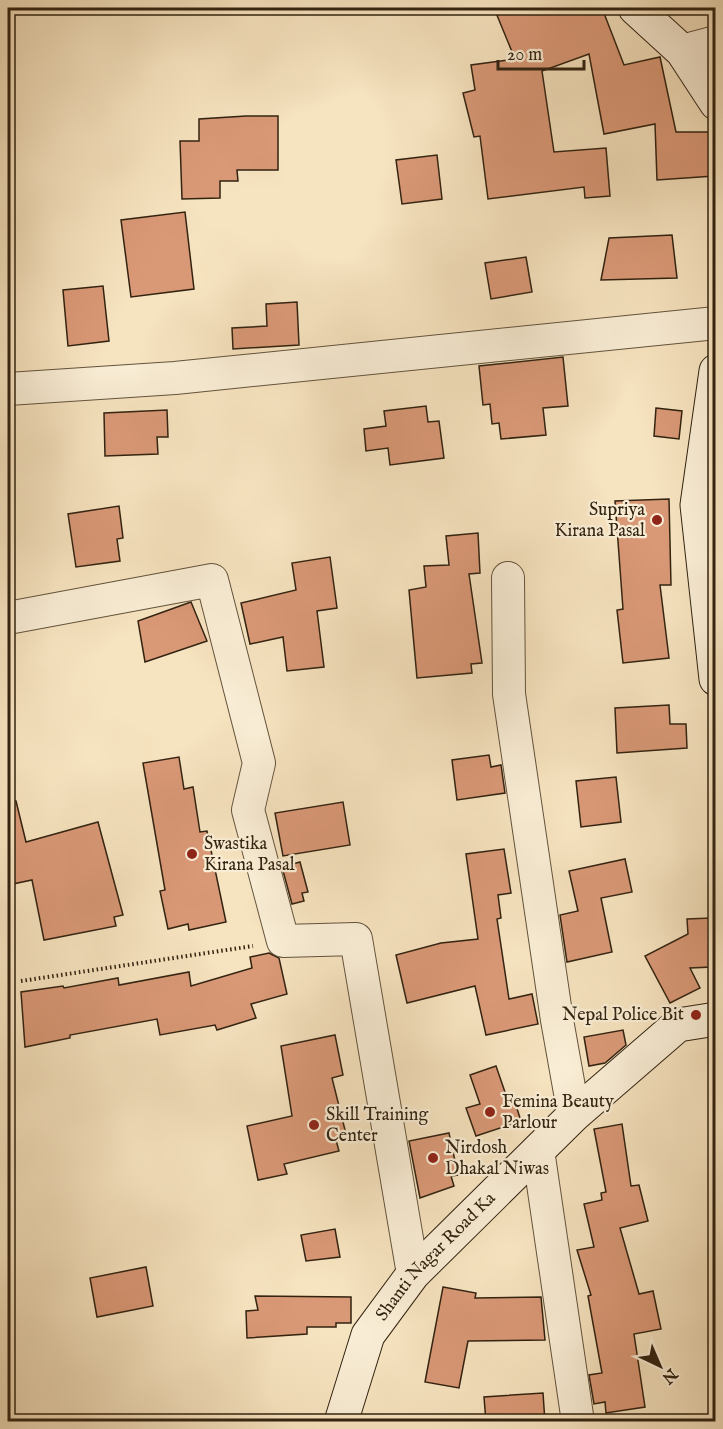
<svg xmlns="http://www.w3.org/2000/svg" width="723" height="1429" viewBox="0 0 723 1429" font-family="'IM FELL English',serif">
<rect width="100%" height="100%" fill="#f6e3bf"/>
<filter id="stains"><feTurbulence type="fractalNoise" baseFrequency=".00333" numOctaves="4"/><feColorMatrix values="0 0 0 0 .2 0 0 0 0 .09 0 0 0 0 .02 0 0 0 .5 -.17"/></filter>
<radialGradient id="worn" r=".72"><stop offset=".6" stop-color="#630" stop-opacity="0"/><stop offset="1" stop-color="#630" stop-opacity=".3"/></radialGradient>
<g fill="#d99876" stroke="#322311" stroke-width="1.5">
<path d="M494 8H602L624 65 660 57 676 132H711L714 176 657 180 655 124 604 134 589 54 542 71 554 152 606 148 610 196 585 198 584 187 488 199 480 136 474 137 463 93 475 90 471 65 515 59Z"/>
<path d="M246 116H278V170H237L238 181H220V198L182 199 180 141H199V119Z"/>
<path d="M437 155 442 199 402 204 396 160Z"/>
<path d="M185 212 194 289 131 297 121 220Z"/>
<path d="M672 235 677 278 601 280 609 238Z"/>
<path d="M526 257 532 292 491 299 485 263Z"/>
<path d="M103 286 109 341 68 346 63 290Z"/>
<path d="M297 302 299 345 233 349 232 328 267 326 266 304Z"/>
<path d="M563 357 568 406 543 408 546 435 501 439 499 423 492 424 490 404 483 405 479 366Z"/>
<path d="M426 406 428 422 439 421 444 458 390 465 388 448 366 451 364 429 386 426 384 411Z"/>
<path d="M656 408 682 411 679 439 654 436Z"/>
<path d="M167 410 168 437H157L158 454 105 456 104 413Z"/>
<path d="M669 499 671 585H660L669 658 623 663 617 610 623 609 615 501Z"/>
<path d="M119 506 123 538 117 539 120 561 76 567 68 514Z"/>
<path d="M478 533 480 573 469 574 482 663 471 664 472 673 417 678 409 590 426 587 424 566 449 565 446 536Z"/>
<path d="M330 557 337 608 317 611 324 667 287 671 283 637 250 644 241 603 296 590 292 563Z"/>
<path d="M191 602 207 641 145 662 138 621Z"/>
<path d="M669 705 670 724H686L687 748 617 753 615 708Z"/>
<path d="M489 755 491 767 501 765 505 793 457 800 452 760Z"/>
<path d="M179 757 184 789 193 787 200 832 207 831 226 922 189 930 188 924 168 929 160 891 165 890 143 763Z"/>
<path d="M616 777 621 822 581 827 576 781Z"/>
<path d="M16 801 26 842 98 822 123 915 114 917 116 926 44 940 32 880 8 885V802Z"/>
<path d="M343 802 350 845 283 856 275 813Z"/>
<path d="M504 849 511 893 498 895 501 918 497 919 509 999 532 994 538 1024 486 1035 475 986 407 1003 396 955 441 943 478 939 466 854Z"/>
<path d="M625 859 632 892 601 898 612 952 567 962 560 915 578 911 569 871Z"/>
<path d="M300 862 308 892 302 893 304 901 292 904 282 867Z"/>
<path d="M711 918 712 967 690 968 700 988 670 1003 645 956 688 934 687 919Z"/>
<path d="M269 953 279 958 287 994 251 1004 256 1018 217 1030 215 1025 160 1035 157 1019 70 1035V1038L25 1047 21 992 63 986 64 988 118 978 119 985 189 972 191 986 252 968 250 957Z"/>
<path d="M623 1030 626 1045 605 1063 589 1066 584 1037Z"/>
<path d="M335 1035 343 1075 332 1078 347 1138 336 1140 339 1151 284 1164 287 1174 258 1180 247 1126 292 1116 281 1046Z"/>
<path d="M496 1066 506 1095 512 1093 521 1121 476 1136 466 1108 480 1104 470 1075Z"/>
<path d="M622 1124 631 1186 639 1185 648 1221 620 1228 639 1294 653 1291 661 1329 634 1334 645 1407 606 1413 605 1402 594 1404 589 1375 602 1373 588 1296 591 1295 577 1250 594 1247 584 1204 602 1200 601 1193 606 1192 594 1129Z"/>
<path d="M449 1133 458 1175 451 1176 454 1186 420 1198 409 1141Z"/>
<path d="M335 1229 340 1257 306 1261 301 1235Z"/>
<path d="M146 1267 153 1306 97 1317 90 1278Z"/>
<path d="M443 1287 476 1293 475 1298 541 1297 545 1340 468 1341 459 1388 425 1382Z"/>
<path d="M255 1296 351 1297V1323H336V1327H307V1334L247 1338 246 1311 258 1310Z"/>
<path d="M543 1393 545 1422H486L484 1397Z"/>
</g>
<g fill="none" stroke-linecap="round" stroke-linejoin="round">
<g stroke="#63533c" stroke-width="34">
<g id="street">
<path d="M682 51 716 42"/>
<path d="M8 389 175 378 716 323"/>
<path d="M508 578 509 694 557 1020 574 1115"/>
<path d="M8 618 212 580 259 763 248 810 283 941 356 939 413 1274"/>
<path d="M538 1150 578 1422"/>
</g>
</g>
<g stroke="#322311" stroke-width="35">
<g id="secondary">
<path d="M635 8 682 51 716 103"/>
<path d="M716 371 697 505 716 679"/>
<path id="s1" d="M341 1422 368 1335 413 1274 574 1115 678 1025 716 1019"/>
</g>
</g>
<path stroke="#322311" stroke-width="4" stroke-dasharray="1.5 3" stroke-linecap="butt" d="M21 981 253 946"/>
<use href="#street" stroke="#f9edd5" stroke-width="32"/>
<use href="#secondary" stroke="#f9edd5" stroke-width="33"/>
</g>
<g fill="#8f2418" stroke="#f9edd5" stroke-width="2">
<circle cx="657" cy="520" r="6"/>
<circle cx="192" cy="854" r="6"/>
<circle cx="696" cy="1015" r="6"/>
<circle cx="490" cy="1112" r="6"/>
<circle cx="314" cy="1125" r="6"/>
<circle cx="433" cy="1158" r="6"/>
</g>
<g text-anchor="middle" dominant-baseline="central" stroke-width="4.5" stroke-linejoin="round" paint-order="stroke">
<g font-size="18" fill="#322311" stroke="#f9edd5" text-anchor="start">
<text x="645" y="510" text-anchor="end">Supriya<tspan x="645" dy="21">Kirana Pasal</tspan></text>
<text x="204" y="844">Swastika<tspan x="204" dy="21">Kirana Pasal</tspan></text>
<text x="684" y="1015" text-anchor="end">Nepal Police Bit</text>
<text x="502" y="1102">Femina Beauty<tspan x="502" dy="21">Parlour</tspan></text>
<text x="326" y="1115">Skill Training<tspan x="326" dy="21">Center</tspan></text>
<text x="445" y="1148">Nirdosh<tspan x="445" dy="21">Dhakal Niwas</tspan></text>
</g>
<g font-size="18" fill="#322311" stroke="#f9edd5">
<text stroke="none"><textPath href="#s1" startOffset="195">Shanti Nagar Road Ka</textPath></text>
</g>
</g>
<rect width="723" height="1429" fill="none" stroke="#f6e3bf" stroke-width="30"/>
<rect x="9" y="9" width="705" height="1411" fill="none" stroke="#322311" stroke-width="3"/>
<rect x="15" y="15" width="693" height="1399" fill="none" stroke="#322311" stroke-width="1.5"/>
<g transform="translate(660 1366) rotate(136)" stroke="#f9edd5" stroke-width="4.5" paint-order="stroke">
<path d="M0-4.5L10 22L0 15L-10 22Z" fill="#322311"/>
<text y="-9" font-size="16" font-weight="bold" text-anchor="middle" fill="#322311">N</text>
</g>
<path d="M498 60v9h86v-9" fill="none" stroke="#322311" stroke-width="3"/>
<text x="507" y="60" font-size="18" fill="#322311" stroke="#f9edd5" stroke-width="4.5" paint-order="stroke">20 m</text>
<rect width="100%" height="100%" filter="url(#stains)"/>
<rect width="100%" height="100%" fill="url(#worn)"/>
</svg>
